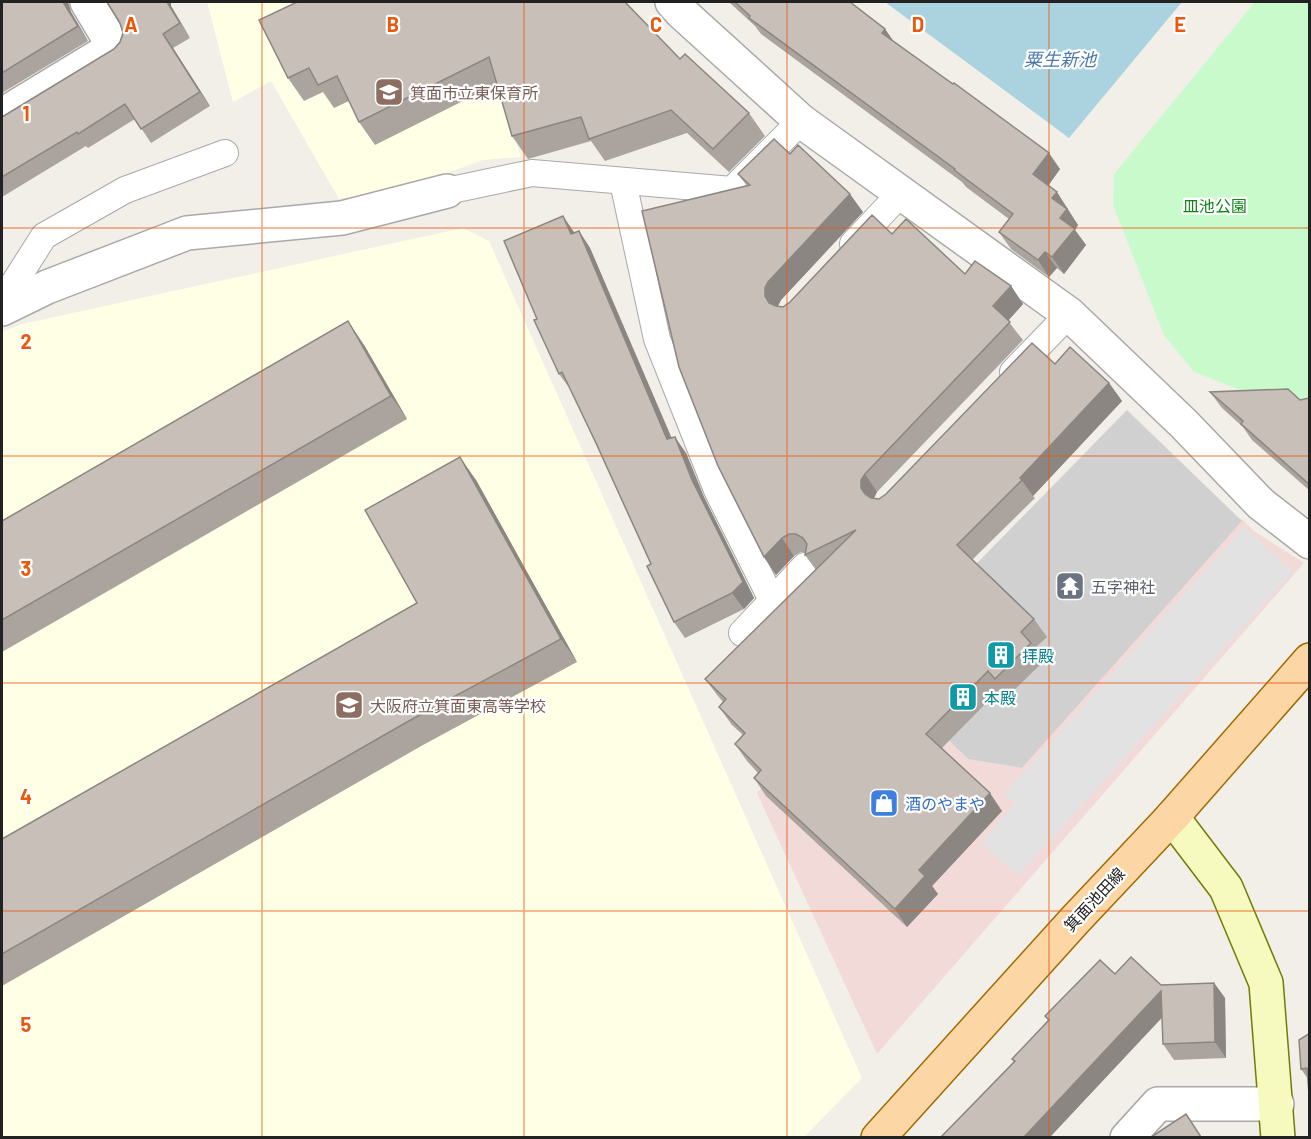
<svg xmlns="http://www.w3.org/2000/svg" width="1311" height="1139" viewBox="0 0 1311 1139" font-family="Barlow,'Noto Sans JP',sans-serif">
<rect width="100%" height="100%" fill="#f2efe9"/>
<path fill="#f2dad9" d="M1242 519 1254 531 1304 563 877 1054 757 793 892 650 900 693 968 759 1022 768Z"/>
<g fill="#ffffe5">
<path d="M207 2H461L486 49 521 157 483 160 409 187 339 199 271 81 233 102Z"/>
<path d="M463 228 489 241 862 1078 804 1137 2 1138V332L22 324Z"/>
</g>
<path fill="#d0d0d0" d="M1127 410 1242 521 1022 768 968 759 900 693 892 650Z"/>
<path fill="#c8facc" d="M1255 2H1309V403L1268 401 1194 372 1164 335 1113 205 1114 174Z"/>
<path fill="#e2e2e2" d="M1244 527 1293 572 1018 876 981 842 1015 804 1004 794Z"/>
<path fill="#aad3df" d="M885 2H1182L1069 138Z"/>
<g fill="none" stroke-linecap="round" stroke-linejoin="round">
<g stroke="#a9a9a9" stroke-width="28">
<g id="lane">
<path d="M623 182 657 339 717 490 772 600"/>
<path d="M447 191 532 173 732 190 801 121"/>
<path d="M853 244 901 193"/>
<path d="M2 302 44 236 125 190 225 153"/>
<path d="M1013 372 1069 314"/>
<path d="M742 633 805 566"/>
</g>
</g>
<g stroke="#a9a9a9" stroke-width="36">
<g id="street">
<path d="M672 2 681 12 801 121 1069 314 1184 424 1261 504 1310 542"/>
<path d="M2 115 114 47 87 2"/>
<path d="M2 309 47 287 187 233 342 218 447 191"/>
<path d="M1127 1138 1158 1104H1277"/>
</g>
</g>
<g stroke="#707d05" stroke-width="36">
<path id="secondary" d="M1172 817 1226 888 1266 983 1278 1138"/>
</g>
<g stroke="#a06b00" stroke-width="36">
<path id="primary" d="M878 1138 1075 920 1172 817 1310 660"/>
</g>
<use href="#lane" stroke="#fff" stroke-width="26"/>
<use href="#street" stroke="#fff" stroke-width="33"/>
<use href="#secondary" stroke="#f7fabf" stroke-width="33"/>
<use href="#primary" stroke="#fcd6a4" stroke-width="33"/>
</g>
<g fill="#aba49e">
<path d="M2 2H68L71 12 88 41 2 93Z"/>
<path d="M729 2H850L885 29 894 42 1060 169 1048 186 1068 209 1067 210 1078 225 1075 230 1086 245 1064 274 1057 268 1049 277 1011 249 999 232 1009 219 966 187 962 182 761 34 755 26Z"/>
<path d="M171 6 190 38 173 48 210 106 151 143 135 119 88 148 86 146 2 197V117L114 49Z"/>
<path d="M259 20 680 59 749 113 765 136 729 172 687 133 605 161 591 141 528 159 512 136 497 84 375 145 359 122 349 101 334 108 323 92 304 101 288 78Z"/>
<path d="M790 154 863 212 781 300 778 306 783 307 790 302 892 234 965 274 1011 286 1023 304 1008 321 1023 340 877 492 874 498 879 499 886 494 1055 364 1109 383 1122 401 1033 496 1035 498 972 560 1034 619 1047 637 1035 648 1044 661 1008 696 1000 689 942 748 1002 811 932 886 938 894 907 927 766 796 754 778 758 773 747 761 735 744 743 735 732 725 719 707 723 702 718 696 705 679 816 570 805 555 806 552H801L794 556 776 575 764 557 747 186 738 174Z"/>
<path d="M579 231 590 248 671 438 686 453 704 497 754 598 744 609 685 638 674 622 651 564 571 390 559 374 537 319 575 233Z"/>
<path d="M364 345 407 419 2 652V521Z"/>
<path d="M1210 392 1300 400 1310 398V491L1252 440 1243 427 1222 408Z"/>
<path d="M476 480 577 662 423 745 2 986V839L417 603Z"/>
<path d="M1115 974 1161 985 1214 983 1225 998 1226 1058 1174 1060 1163 1044 1162 1017 1050 1137 1012 1059 1048 1020 1045 1016Z"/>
<path d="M1310 1033 1308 1079 1301 1069Z"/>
</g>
<g fill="#8b8681">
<path d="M63 2H68L71 12 88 41 78 26Z"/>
<path d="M167 2H171V6L190 38Z"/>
<path d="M885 29 896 45 882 33Z"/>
<path d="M163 34 173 48 210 106 200 92Z"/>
<path d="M1049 153 1060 169 1045 190 1033 174Z"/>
<path d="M1057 192 1078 225 1075 230 1086 245 1064 274 1052 257 1060 218 1052 198Z"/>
<path d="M850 194 863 212 781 300 778 306V314L765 296V288L768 282Z"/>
<path d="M563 216 574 232 582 251 571 234Z"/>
<path d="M579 231 590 248 679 455 667 439Z"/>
<path d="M1045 252 1057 268 1049 277 1038 260Z"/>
<path d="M1011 286 1023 304 1005 324 993 306Z"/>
<path d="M348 321 364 345 407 419 391 396Z"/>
<path d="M1109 383 1122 401 1033 496 1020 478Z"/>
<path d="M675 437 686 453 704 497 754 598 744 609 732 593 692 480Z"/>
<path d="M460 457 476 480 577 662 561 639Z"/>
<path d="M865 474 877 492 874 498 873 506 861 488V480Z"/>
<path d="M782 538 794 556 776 575 764 557Z"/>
<path d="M990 793 1002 811 932 886 938 894 907 927 895 909 919 870Z"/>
<path d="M1214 983 1225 998 1226 1058 1215 1042Z"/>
<path d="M1161 991 1172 1007 1050 1137H1024Z"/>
</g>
<g fill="#c7bfb8" stroke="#8b8681" stroke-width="1.5">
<path d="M2 2H63L78 26 2 73Z"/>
<path d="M107 2H167L180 23 163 34 200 92 141 129 125 104 78 134 77 132 2 177V117L114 49 120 42 123 33 120 23Z"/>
<path d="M297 2H625L680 59 685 54 749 113 713 149 671 110 589 139 581 117 512 136 489 57 359 122 337 76 318 85 309 68 288 78 259 20Z"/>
<path d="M735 2H850L885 29 882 33 953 84 954 83 1049 153 1033 174 1057 192 1052 198 1067 209 1060 218 1075 229 1052 257 1045 252 1038 260 999 232 1013 214 954 170 955 169 749 18 750 16Z"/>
<path d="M774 139 790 154 798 145 850 194 768 282 765 288V296L769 303 776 306 783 307 790 302 872 215 892 234 906 219 965 274 975 261 1011 286 993 306 1010 322 865 474 861 480V488L865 494 871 498 879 499 886 494 1032 343 1055 364 1070 347 1109 383 1020 478 1022 480 957 545 1034 619 1021 632 1031 643 995 679 988 671 926 734 990 793 919 870 925 876 895 909 754 778 761 770 735 744 745 733 719 707 726 699 705 679 856 530 805 555 807 544 803 538 796 534H789L782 538 764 557 718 466 679 367 642 211 750 185 738 174Z"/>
<path d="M563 216 571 234 579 231 667 439 675 437 692 480 743 582 732 593 674 622 647 566 651 564 596 443 562 372 559 374 534 320 537 319 504 241Z"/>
<path d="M348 321 391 396 2 620V521Z"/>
<path d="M1288 389 1300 400 1310 398V485L1241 424 1243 421 1210 392Z"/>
<path d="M460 457 561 639 407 722 2 954V839L417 603 365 510Z"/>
<path d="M1131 957 1161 985 1214 983 1215 1042 1163 1044 1161 991 1024 1137H941L1015 1061 1012 1059 1049 1020 1045 1016 1100 960 1115 974Z"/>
<path d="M1310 1033V1107L1307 1068 1301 1069 1299 1040Z"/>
<path d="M1186 1114 1201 1137H1151Z"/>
</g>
<path fill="none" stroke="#e8590c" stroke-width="1.5" stroke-opacity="0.55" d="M262 2V1138M524 2V1138M787 2V1138M1049 2V1138M2 228H1310M2 456H1310M2 683H1310M2 911H1310"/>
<defs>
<g id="school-square" transform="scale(1.5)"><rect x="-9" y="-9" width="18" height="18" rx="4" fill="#8d6e63" stroke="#fff"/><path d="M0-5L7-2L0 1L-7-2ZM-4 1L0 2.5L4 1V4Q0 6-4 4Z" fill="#fff"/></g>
<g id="temple-square" transform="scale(1.5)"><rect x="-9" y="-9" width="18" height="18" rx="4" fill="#6b7280" stroke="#fff"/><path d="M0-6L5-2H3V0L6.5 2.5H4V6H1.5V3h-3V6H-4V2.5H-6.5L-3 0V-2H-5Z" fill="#fff"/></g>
<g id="building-square" transform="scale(1.5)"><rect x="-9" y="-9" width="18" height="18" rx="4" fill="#0f9aa8" stroke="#fff"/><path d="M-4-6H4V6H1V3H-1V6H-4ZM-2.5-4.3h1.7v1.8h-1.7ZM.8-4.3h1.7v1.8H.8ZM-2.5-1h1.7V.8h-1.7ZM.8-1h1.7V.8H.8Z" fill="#fff"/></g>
<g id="shop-square" transform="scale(1.5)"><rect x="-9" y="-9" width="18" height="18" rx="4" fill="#3f7fe0" stroke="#fff"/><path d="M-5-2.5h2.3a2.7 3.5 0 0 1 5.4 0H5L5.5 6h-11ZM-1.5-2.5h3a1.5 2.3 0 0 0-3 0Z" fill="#fff"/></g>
</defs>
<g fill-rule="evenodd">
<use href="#school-square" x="389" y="92"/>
<use href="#temple-square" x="1070" y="586"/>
<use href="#building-square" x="1001" y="655"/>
<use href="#building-square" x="963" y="697"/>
<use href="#school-square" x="349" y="705"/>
<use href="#shop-square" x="884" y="803"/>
</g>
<g text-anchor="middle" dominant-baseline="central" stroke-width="4.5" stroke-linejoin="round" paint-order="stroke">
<g font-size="16" fill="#785e54" stroke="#fff" text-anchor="start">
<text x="410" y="92">箕面市立東保育所</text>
<text x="370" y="705">大阪府立箕面東高等学校</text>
</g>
<g font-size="16" fill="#0c8416" stroke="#fff">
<text x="1215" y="205">皿池公園</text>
</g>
<g font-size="16" fill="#5b616d" stroke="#fff" text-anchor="start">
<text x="1091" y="586">五字神社</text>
</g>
<g font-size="16" fill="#0d838f" stroke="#fff" text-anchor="start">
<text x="1022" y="655">拝殿</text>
<text x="984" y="697">本殿</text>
</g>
<g font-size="16" fill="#366cbe" stroke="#fff" text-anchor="start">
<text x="905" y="803">酒のやまや</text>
</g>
<g font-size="16" fill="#222" stroke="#fff">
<text transform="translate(1094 899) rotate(-47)">箕面池田線</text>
</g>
<g font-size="18" font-style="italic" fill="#4a7aab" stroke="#fff">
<text x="1060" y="59">粟生新池</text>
</g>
</g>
<g font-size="20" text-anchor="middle" font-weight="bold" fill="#e8590c" stroke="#fff" stroke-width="4.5" stroke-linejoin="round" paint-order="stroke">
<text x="131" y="32">A</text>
<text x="393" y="32">B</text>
<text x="656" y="32">C</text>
<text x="918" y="32">D</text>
<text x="1180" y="32">E</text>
<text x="26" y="121">1</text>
<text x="26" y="349">2</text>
<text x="26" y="576">3</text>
<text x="26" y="804">4</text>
<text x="26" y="1032">5</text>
</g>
<rect width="1311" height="1139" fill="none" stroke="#222222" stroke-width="6"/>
</svg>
